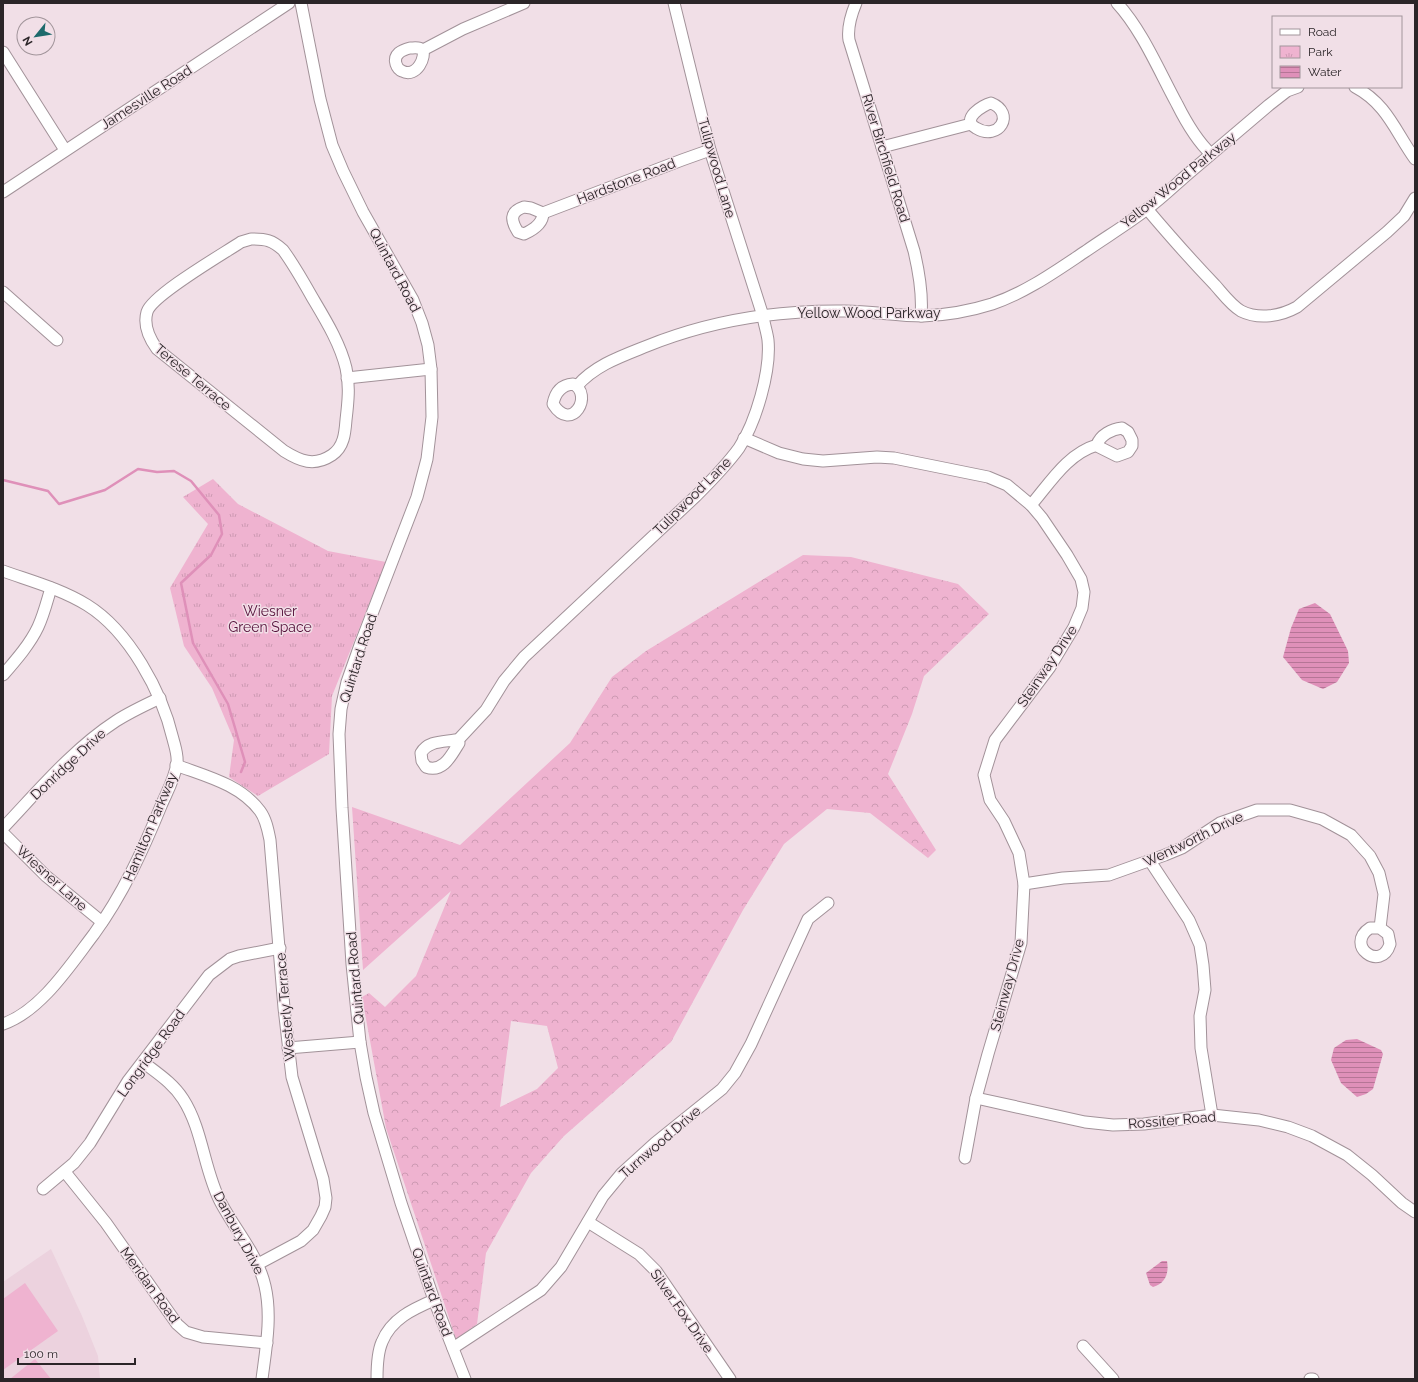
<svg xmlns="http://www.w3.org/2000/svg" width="1418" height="1382" viewBox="0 0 1418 1382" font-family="Raleway,sans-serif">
<defs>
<pattern id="forest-crowns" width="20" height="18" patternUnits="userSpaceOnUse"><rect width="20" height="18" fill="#efb3d0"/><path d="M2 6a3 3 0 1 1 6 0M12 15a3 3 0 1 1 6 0" fill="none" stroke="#cd9ab3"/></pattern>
<pattern id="park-tufts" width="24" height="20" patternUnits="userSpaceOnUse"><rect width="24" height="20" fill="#efb3d0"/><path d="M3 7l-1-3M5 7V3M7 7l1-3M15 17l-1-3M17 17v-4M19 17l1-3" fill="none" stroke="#cd9ab3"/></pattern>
<pattern id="water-rules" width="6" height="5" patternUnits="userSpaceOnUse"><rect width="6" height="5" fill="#df90b9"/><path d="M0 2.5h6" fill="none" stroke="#b57596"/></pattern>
</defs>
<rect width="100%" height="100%" fill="#f1dfe7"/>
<path fill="#ecd2de" d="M51 1249 82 1316 98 1356 100 1379H3V1282Z"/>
<path fill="url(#forest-crowns)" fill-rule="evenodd" d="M803 555 851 557 958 584 989 614 924 676 912 714 888 774 936 850 928 858 870 813 827 809 784 844 743 910 671 1042 564 1136 531 1173 486 1253 477 1324 456 1339 386 1128 362 997 369 993 385 1007 416 976 451 891 363 970 352 807 460 845 570 743 612 677 646 651ZM511 1021 547 1026 558 1068 537 1089 500 1107Z"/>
<path fill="url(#park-tufts)" d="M213 479 238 504 328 551 386 562 332 696 329 754 258 796 229 777 234 740 212 688 184 646 170 588 208 524 183 497Z"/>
<g fill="#efb3d0">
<path d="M25 1283 58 1331 3 1370V1299Z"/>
<path d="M35 1359 51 1379H10Z"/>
</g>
<g fill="url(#water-rules)">
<path d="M1315 603 1330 614 1348 651 1349 663 1337 682 1323 689 1302 680 1283 657 1291 628 1299 609Z"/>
<path d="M1357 1039 1381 1050 1383 1054 1373 1089 1366 1094 1357 1097 1341 1083 1331 1060 1334 1048 1346 1040Z"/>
<path d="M1162 1261H1167C1169 1273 1166 1283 1153 1287L1150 1285 1146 1273Z"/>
</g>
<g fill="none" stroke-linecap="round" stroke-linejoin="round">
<path stroke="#df90b9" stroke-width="2.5" d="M3 480 48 491 59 504 105 490 138 469 157 472 174 471 191 481 219 515 222 534 211 555 181 583 193 643 228 704 245 762 241 772"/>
<g stroke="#a29299" stroke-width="13">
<g id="minor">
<path d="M301 3 320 99 332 145 343 171 363 212 413 300 422 323 428 345 431 369 432 417 427 459 417 497 360 645 347 682 341 709 339 734 342 808 352 964 360 1042 366 1077 374 1113 401 1203 434 1300 465 1379"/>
<path d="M856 3C851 15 847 27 849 40L914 251C919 272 923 293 921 316"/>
<path d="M1117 3C1142 30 1159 71 1177 104 1186 122 1196 140 1211 154"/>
<path d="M410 48C414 48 420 47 422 50 427 55 417 79 402 71 399 70 397 67 396 64 393 54 402 50 410 48Z"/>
<path d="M423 50 463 29 524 3"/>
<path d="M3 52 65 150"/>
<path d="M1355 87C1387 104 1395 131 1415 159"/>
<path d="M991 103C1016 113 999 142 976 128 960 119 983 105 991 103Z"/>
<path d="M882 147 971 124"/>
<path d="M3 192 289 3"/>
<path d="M524 207 531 208 543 213C543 224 533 230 524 234L518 232C511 221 509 212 524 207Z"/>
<path d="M1147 209C1169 235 1191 260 1215 285 1223 294 1231 305 1241 311 1259 320 1281 316 1297 307L1387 232 1404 216 1415 198"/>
<path d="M543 213 682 160 710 150"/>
<path d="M251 239C266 239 272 240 283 250 294 265 303 281 312 297 325 319 340 343 346 368 350 385 348 403 346 420 345 433 344 447 332 455 314 467 300 461 284 451L157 349C149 338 143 326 147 312 152 295 223 254 241 242Z"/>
<path d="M3 292 57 340"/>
<path d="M347 378 431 369"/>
<path d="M573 384C594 394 572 434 553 404 555 393 561 385 573 384Z"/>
<path d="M577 386C595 365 622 356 647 346 709 321 778 310 845 311 871 311 897 316 923 316 946 315 970 311 992 304 1027 292 1056 271 1086 251 1106 237 1128 224 1147 209 1162 198 1175 185 1189 173 1215 151 1242 128 1269 105L1287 91 1298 87"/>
<path d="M1122 428 1128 432 1132 440V446L1128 452 1117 456 1099 447 1097 445C1100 435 1112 429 1122 428Z"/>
<path d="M744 438 779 453 803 459 823 461 877 457 894 458 988 477 1007 485 1031 505 1042 518 1067 555 1081 579 1084 592 1082 608 1074 627 1050 667 995 740 984 775 990 800 1004 821 1019 853 1024 884 1021 943 988 1054 976 1098 965 1158"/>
<path d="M1031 505C1050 483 1067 454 1097 445"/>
<path d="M3 571C31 581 61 589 87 605 129 631 162 692 173 739 175 747 178 755 177 763 175 778 167 792 161 806 143 850 123 894 94 934 71 964 41 1011 3 1024"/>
<path d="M3 675C16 660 30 644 38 627 44 614 47 601 51 588"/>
<path d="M455 740H458L459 743C451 756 443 773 426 767L422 761 421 753C428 741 442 742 455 740Z"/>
<path d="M458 740 486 710 504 681 524 657 696 496C711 481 726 466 739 448 756 422 771 371 768 340 767 332 764 324 763 316L710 150 674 3"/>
<path d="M176 765C205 776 240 784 260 811 266 819 268 830 270 840L284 1008 292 1077 323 1179 326 1198 325 1207 321 1216 313 1230 301 1241 258 1264"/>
<path d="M3 828C38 791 73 749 116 721 130 712 145 705 160 698"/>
<path d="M3 833 46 876 102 922"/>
<path d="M1150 861 1189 920 1200 945 1203 965 1205 990 1200 1016 1201 1048 1212 1115"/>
<path d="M1024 884 1063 878 1109 875 1165 855 1182 848 1220 823 1257 810H1290L1322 819 1351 835 1370 856 1379 873 1384 894 1380 928 1388 934 1390 944C1381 973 1344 945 1370 928H1380"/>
<path d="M288 1048 360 1042"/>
<path d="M143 1062C157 1073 173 1083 183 1099 203 1130 204 1171 221 1203 236 1231 258 1255 265 1286 272 1316 266 1348 262 1379"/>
<path d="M976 1098 1085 1122 1113 1125 1144 1124 1212 1115 1259 1120 1288 1127 1312 1136 1347 1155 1372 1175 1402 1203 1415 1212"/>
<path d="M65 1172 106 1223 177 1324 186 1332 203 1337 267 1343"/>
<path d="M43 1189 74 1163 90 1143 128 1081 209 975 230 959 239 956 280 948"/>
<path d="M588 1222 639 1254 656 1271 730 1379"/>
<path d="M1083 1346 1113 1379"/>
<path d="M453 1348 541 1290 561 1267 603 1196 622 1173 655 1143 722 1089 735 1073 751 1044 808 919 828 903"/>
<path d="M377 1379C377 1369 378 1351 382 1342 391 1319 413 1309 434 1300"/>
<path d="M1310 1379H1313"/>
</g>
</g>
<use href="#minor" stroke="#fff" stroke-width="11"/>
</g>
<g text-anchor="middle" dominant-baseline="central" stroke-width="3" stroke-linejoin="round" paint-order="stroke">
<g font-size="14" fill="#2b2528" stroke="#f1dfe7">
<text transform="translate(146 97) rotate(-33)">Jamesville Road</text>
<text transform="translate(886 158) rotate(73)">River Birchfield Road</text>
<text transform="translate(717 168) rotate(74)">Tulipwood Lane</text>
<text transform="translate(1178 180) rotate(-39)">Yellow Wood Parkway</text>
<text transform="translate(626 181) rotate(-21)">Hardstone Road</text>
<text transform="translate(395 270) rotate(62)">Quintard Road</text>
<text x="869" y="313">Yellow Wood Parkway</text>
<text transform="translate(193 377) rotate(40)">Terese Terrace</text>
<text transform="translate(692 496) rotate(-45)">Tulipwood Lane</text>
<text transform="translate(358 658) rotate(-72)">Quintard Road</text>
<text transform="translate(1047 666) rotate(-56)">Steinway Drive</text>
<text transform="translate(68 764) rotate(-43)">Donridge Drive</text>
<text transform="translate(150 827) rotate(-67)">Hamilton Parkway</text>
<text transform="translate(1193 839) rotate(-26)">Wentworth Drive</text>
<text transform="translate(52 878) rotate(42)">Wiesner Lane</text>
<text transform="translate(355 978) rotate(-95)">Quintard Road</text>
<text transform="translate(1007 985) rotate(-75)">Steinway Drive</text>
<text transform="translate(285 1007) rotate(-95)">Westerly Terrace</text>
<text transform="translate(151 1053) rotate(-54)">Longridge Road</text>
<text transform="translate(1172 1120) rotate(-5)">Rossiter Road</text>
<text transform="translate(660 1142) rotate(-41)">Turnwood Drive</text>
<text transform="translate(239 1233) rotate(62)">Danbury Drive</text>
<text transform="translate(150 1285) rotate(54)">Meridan Road</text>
<text transform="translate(432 1292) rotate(70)">Quintard Road</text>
<text transform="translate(682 1311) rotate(55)">Silver Fox Drive</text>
</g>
<g font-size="14" fill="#540f39" stroke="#f1dfe7">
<text x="270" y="611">Wiesner<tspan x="270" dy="16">Green Space</tspan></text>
</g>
</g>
<rect width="1418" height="1382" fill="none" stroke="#2b2528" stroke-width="8"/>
<rect x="1272" y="16" width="130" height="72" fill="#f1dfe7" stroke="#a2959b"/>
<rect x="1280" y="29" width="20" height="6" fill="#ffffff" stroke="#a2959b"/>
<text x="1308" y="36" font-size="12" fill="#2b2528">Road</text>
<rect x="1280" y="46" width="20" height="12" fill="url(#park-tufts)" stroke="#a2959b"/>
<text x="1308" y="56" font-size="12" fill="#2b2528">Park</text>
<rect x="1280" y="66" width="20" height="12" fill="url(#water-rules)" stroke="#a2959b"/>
<text x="1308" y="76" font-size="12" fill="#2b2528">Water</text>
<g transform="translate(36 36) rotate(240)"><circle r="19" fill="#f1dfe7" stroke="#a2959b"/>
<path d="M0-3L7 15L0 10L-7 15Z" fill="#1d6a6c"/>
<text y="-6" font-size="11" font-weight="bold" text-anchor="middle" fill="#2b2528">N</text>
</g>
<path d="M18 1358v6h117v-6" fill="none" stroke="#2b2528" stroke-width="2"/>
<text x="24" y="1358" font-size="12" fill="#2b2528" stroke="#f1dfe7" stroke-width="3" paint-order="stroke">100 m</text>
</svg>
